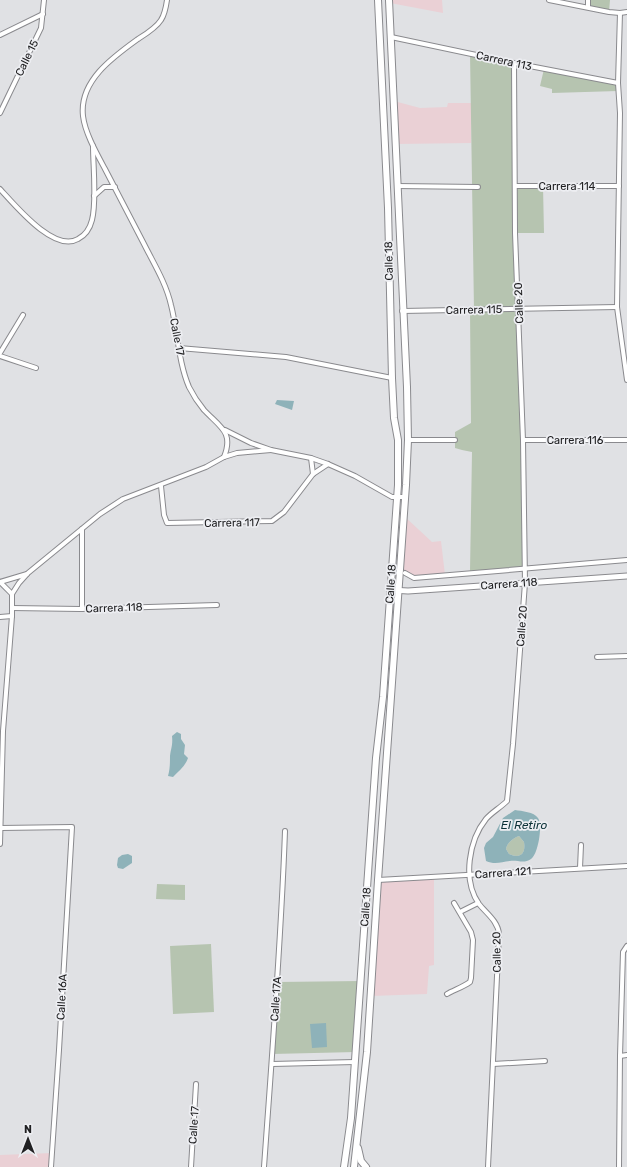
<svg xmlns="http://www.w3.org/2000/svg" width="627" height="1167" viewBox="0 0 627 1167" font-family="Rubik,sans-serif">
<rect width="100%" height="100%" fill="#e0e1e4"/>
<g fill="#ead0d5">
<path d="M389 0H442L443 13 390 3Z"/>
<path d="M394 101 420 108 447 107 448 103H471V143L396 144Z"/>
<path d="M404 516 432 542 441 541 445 575 414 578 405 573 400 568Z"/>
<path d="M434 877V965L429 966 427 994 371 996 378 880Z"/>
<path d="M52 1153 51 1167H0V1155Z"/>
</g>
<g fill="#b6c4b0">
<path d="M588 0H610L609 12 588 7Z"/>
<path d="M470 53 514 63 515 186H543L544 233H516L525 568 470 572 472 452 462 450 455 448V432L471 423 470 310H474Z"/>
<path d="M544 69 618 83V91L552 93V89L540 86Z"/>
<path d="M519 836 524 842C526 854 520 859 509 854L506 849C507 843 513 838 519 836Z"/>
<path d="M157 884 185 885V900L156 899Z"/>
<path d="M211 944 214 1012 173 1014 170 946Z"/>
<path d="M361 981 356 1052 272 1054 277 982Z"/>
</g>
<g fill="#8eb2b9" fill-rule="evenodd">
<path d="M277 400 294 401 292 410 275 404Z"/>
<path d="M177 732 181 734V739L185 745 184 754 188 758C186 765 179 771 173 777L168 776C170 769 170 763 170 756 171 748 173 745 172 736Z"/>
<path d="M515 810C522 811 534 812 538 818 543 825 538 855 531 859 524 864 518 860 510 861 501 862 495 865 486 861L484 848 486 843 493 837 503 818ZM519 836 524 842C526 854 520 859 509 854L506 849C507 843 513 838 519 836Z"/>
<path d="M128 854 132 856V863L123 869 118 868 117 865 118 858 122 855Z"/>
<path d="M326 1023 327 1047 312 1048 310 1024Z"/>
</g>
<g fill="none" stroke-linecap="round" stroke-linejoin="round">
<g stroke="#8a8a8e" stroke-width="6">
<g id="minor">
<path d="M167 0C166 7 165 14 161 20 156 28 146 34 138 39 113 57 79 81 83 116 85 133 97 154 105 169 118 194 131 219 144 244 154 264 166 283 171 305 178 332 178 361 189 387 193 395 199 404 204 410 220 427 234 432 224 457"/>
<path d="M549 0 609 12 620 13 627 12"/>
<path d="M588 0V7"/>
<path d="M620 13 618 83 620 113 617 307 627 380"/>
<path d="M0 35 43 14"/>
<path d="M391 37 514 63 618 83"/>
<path d="M0 113 41 28 44 0"/>
<path d="M397 186 478 187"/>
<path d="M515 186H619"/>
<path d="M0 189C15 205 54 253 78 239 86 235 90 228 92 220 97 201 93 166 93 146"/>
<path d="M94 196 104 187H115"/>
<path d="M402 311 617 307"/>
<path d="M179 348 286 357 392 378"/>
<path d="M0 353 23 315"/>
<path d="M0 356 36 368"/>
<path d="M225 430 251 443 271 450 311 458 328 464 355 476 392 497H405"/>
<path d="M408 440H455"/>
<path d="M523 440H627"/>
<path d="M311 458 313 474"/>
<path d="M161 486 164 515 167 523 272 521 284 512 313 474 328 464"/>
<path d="M405 573 414 578 627 560"/>
<path d="M0 582 27 574"/>
<path d="M0 582 12 594"/>
<path d="M12 594 19 583 28 573 100 514 123 499 206 467 224 457 237 453 271 450"/>
<path d="M12 608 80 609 217 605"/>
<path d="M82 609V529"/>
<path d="M0 617 12 616"/>
<path d="M597 657 627 656"/>
<path d="M1 828 72 827 59 1050 51 1167"/>
<path d="M0 844 3 731 12 616V594"/>
<path d="M580 868 581 845"/>
<path d="M378 880 627 866"/>
<path d="M460 912 478 903"/>
<path d="M447 994C454 990 463 987 470 982L471 978 473 940 471 932 454 903"/>
<path d="M620 1056 627 1055"/>
<path d="M272 1064 355 1062"/>
<path d="M493 1064 545 1061"/>
<path d="M191 1167 196 1084"/>
<path d="M264 1167C272 1055 281 943 285 831"/>
<path d="M488 1167C491 1089 496 1012 499 934 498 921 486 913 479 904 462 880 469 840 486 819 492 812 500 808 507 801L513 744 525 583 523 440 515 233 514 63"/>
<path d="M619 1167 620 1056 623 952 627 946"/>
</g>
</g>
<g stroke="#8a8a8e" stroke-width="7">
<path id="tertiary" d="M391 590 408 591 627 576"/>
</g>
<g stroke="#8a8a8e" stroke-width="8">
<g id="secondary">
<path d="M358 1148 361 1161 366 1167"/>
<path d="M344 1167 351 1118 376 758 383 697 398 485V440L394 418 392 378 388 208 378 0"/>
<path d="M354 1167 367 1052 378 880 406 485 408 440 407 387 389 0"/>
</g>
</g>
<use href="#minor" stroke="#fff" stroke-width="4"/>
<use href="#tertiary" stroke="#fff" stroke-width="5"/>
<use href="#secondary" stroke="#fff" stroke-width="6"/>
</g>
<g text-anchor="middle" dominant-baseline="central" stroke-width="3.5" stroke-linejoin="round" paint-order="stroke">
<g font-size="11" fill="#202022" stroke="#edeef2">
<text transform="translate(27 58) rotate(-64)">Calle 15</text>
<text transform="translate(504 61) rotate(12)">Carrera 113</text>
<text x="567" y="186">Carrera 114</text>
<text transform="translate(389 261) rotate(-91)">Calle 18</text>
<text transform="translate(519 303) rotate(-92)">Calle 20</text>
<text transform="translate(474 310) rotate(-1)">Carrera 115</text>
<text transform="translate(177 337) rotate(79)">Calle 17</text>
<text x="575" y="440">Carrera 116</text>
<text transform="translate(232 523) rotate(-1)">Carrera 117</text>
<text transform="translate(391 584) rotate(-86)">Calle 18</text>
<text transform="translate(509 584) rotate(-4)">Carrera 118</text>
<text transform="translate(114 608) rotate(-2)">Carrera 118</text>
<text transform="translate(522 626) rotate(-86)">Calle 20</text>
<text transform="translate(503 873) rotate(-4)">Carrera 121</text>
<text transform="translate(366 907) rotate(-86)">Calle 18</text>
<text transform="translate(497 952) rotate(-91)">Calle 20</text>
<text transform="translate(62 997) rotate(-87)">Calle 16A</text>
<text transform="translate(276 999) rotate(-86)">Calle 17A</text>
<text transform="translate(194 1125) rotate(-86)">Calle 17</text>
</g>
<g font-size="12" font-style="italic" fill="#0d3238" stroke="#edeef2">
<text x="524" y="825">El Retiro</text>
</g>
</g>
<g transform="translate(28 1139)" stroke="#edeef2" stroke-width="3" paint-order="stroke">
<path d="M0-3L7 15L0 10L-7 15Z" fill="#202022"/>
<text y="-6" font-size="11" font-weight="bold" text-anchor="middle" fill="#202022">N</text>
</g>
</svg>
